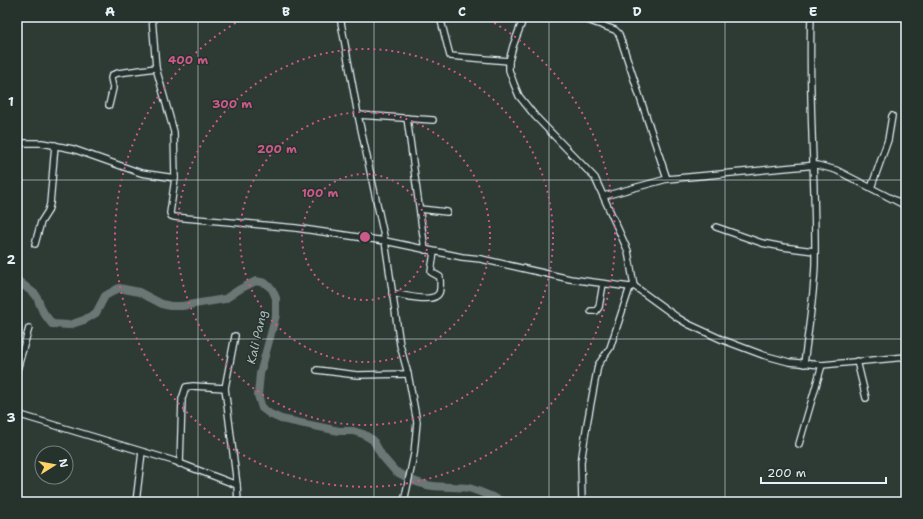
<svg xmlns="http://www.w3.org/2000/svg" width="923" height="519" viewBox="0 0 923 519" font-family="'Shantell Sans',sans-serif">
<rect width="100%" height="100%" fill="#2e3b35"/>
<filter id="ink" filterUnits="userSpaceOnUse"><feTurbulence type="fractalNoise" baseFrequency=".025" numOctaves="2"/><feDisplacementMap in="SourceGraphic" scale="8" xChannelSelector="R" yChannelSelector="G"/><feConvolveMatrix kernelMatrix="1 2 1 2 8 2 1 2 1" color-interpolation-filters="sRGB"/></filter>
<g filter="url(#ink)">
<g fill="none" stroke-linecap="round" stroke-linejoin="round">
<g stroke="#6b7775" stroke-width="8">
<path d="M17 280 36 295 43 312 52 324 69 325 84 320 96 313 105 296 119 288 139 292 162 304 170 306H182L225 299 240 289 256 281 265 283 272 289 276 298V315L260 374 258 395 262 408 270 414 281 419 339 431H353L363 434 373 440 382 456 395 471 406 477"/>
<path d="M412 480C429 489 450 486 468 488 478 490 494 498 504 502"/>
</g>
<g stroke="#e8f1f8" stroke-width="8">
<g id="minor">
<path d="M152 17 156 68 174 132 175 178"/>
<path d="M340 17 358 115 385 241 400 345 408 374 417 422 414 454 404 502"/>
<path d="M440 17 450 56 509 61"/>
<path d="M524 17 513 46 509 61V70L514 84 519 96 535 116 595 178 628 251 634 286"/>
<path d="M579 17 615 30 619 34 667 179"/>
<path d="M109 105 113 88 111 78 112 75 118 73 156 68"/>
<path d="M358 115 433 120"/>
<path d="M407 118 425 250"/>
<path d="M17 143H42L73 149 141 173 175 178 170 213 171 216 174 217 296 228 385 241 462 257 481 259 570 279 630 287 634 286 678 318 688 324 723 340 763 355 789 362 822 365 906 357"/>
<path d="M871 188 888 140 892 116"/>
<path d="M604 196 667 179 817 165 836 170 906 206"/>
<path d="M420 209 447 212"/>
<path d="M716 227 762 243 783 247 814 251"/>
<path d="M35 244 41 222 48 211 50 204 55 145"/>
<path d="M392 293C402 295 434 304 439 293 441 289 440 281 440 277L431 272 434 252"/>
<path d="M591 311H596L599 307 603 284"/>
<path d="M235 336 225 388 237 485"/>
<path d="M857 361 866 398"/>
<path d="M804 364C808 331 814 297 815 264 816 181 808 99 811 17"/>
<path d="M17 370 29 328"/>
<path d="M317 370 357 375 408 374"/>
<path d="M17 414 174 461 237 485 238 502"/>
<path d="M799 444 822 365"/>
<path d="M180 464 182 399 186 387 193 386 225 388"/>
<path d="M136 502 142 452"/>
<path d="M582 502 581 462 587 424 598 365 610 348 630 287"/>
</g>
</g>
<use href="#minor" stroke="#26332d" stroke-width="5.5"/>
</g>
</g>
<path fill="none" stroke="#e8f1f8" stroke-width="1" stroke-opacity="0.55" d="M198 17V502M374 17V502M549 17V502M725 17V502M17 180H906M17 339H906"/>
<g fill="none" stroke="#cd598a" stroke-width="2" stroke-dasharray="2 4">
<circle cx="365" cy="237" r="63"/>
<circle cx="365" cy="237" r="125"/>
<circle cx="365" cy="237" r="188"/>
<path d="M484 17A250 250 0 1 1 246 17"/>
</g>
<g text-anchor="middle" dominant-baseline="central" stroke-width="3" stroke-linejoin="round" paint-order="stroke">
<g font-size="12" font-style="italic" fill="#b0babd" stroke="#26332d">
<text transform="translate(257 337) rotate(-77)">Kali Pang</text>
</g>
</g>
<circle cx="365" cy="237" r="6" fill="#cd598a" stroke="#26332d" stroke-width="2"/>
<g font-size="12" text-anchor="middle" font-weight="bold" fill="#cd598a" stroke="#26332d" stroke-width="3" stroke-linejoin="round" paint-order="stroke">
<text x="188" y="64">400 m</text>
<text x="232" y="108">300 m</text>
<text x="277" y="153">200 m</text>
<text x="320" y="197">100 m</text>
</g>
<rect width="923" height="519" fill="none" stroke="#26332d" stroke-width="44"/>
<g transform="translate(54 465) rotate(79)"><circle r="19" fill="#26332d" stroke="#747f7e"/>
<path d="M0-3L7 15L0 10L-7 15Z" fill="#ffd166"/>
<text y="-6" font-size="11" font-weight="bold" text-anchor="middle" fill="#e8f1f8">N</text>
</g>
<path d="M761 477v6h125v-6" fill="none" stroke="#e8f1f8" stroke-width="2"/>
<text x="767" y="477" font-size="12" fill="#e8f1f8" stroke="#26332d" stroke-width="3" paint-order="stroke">200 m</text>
<rect x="22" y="22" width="879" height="475" fill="none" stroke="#e8f1f8" stroke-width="1.5"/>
<g font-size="13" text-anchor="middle" font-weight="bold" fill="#e8f1f8">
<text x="110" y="16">A</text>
<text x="286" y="16">B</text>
<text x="462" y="16">C</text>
<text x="637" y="16">D</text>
<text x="813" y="16">E</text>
<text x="11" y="106">1</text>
<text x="11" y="264">2</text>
<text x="11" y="422">3</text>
</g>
</svg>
